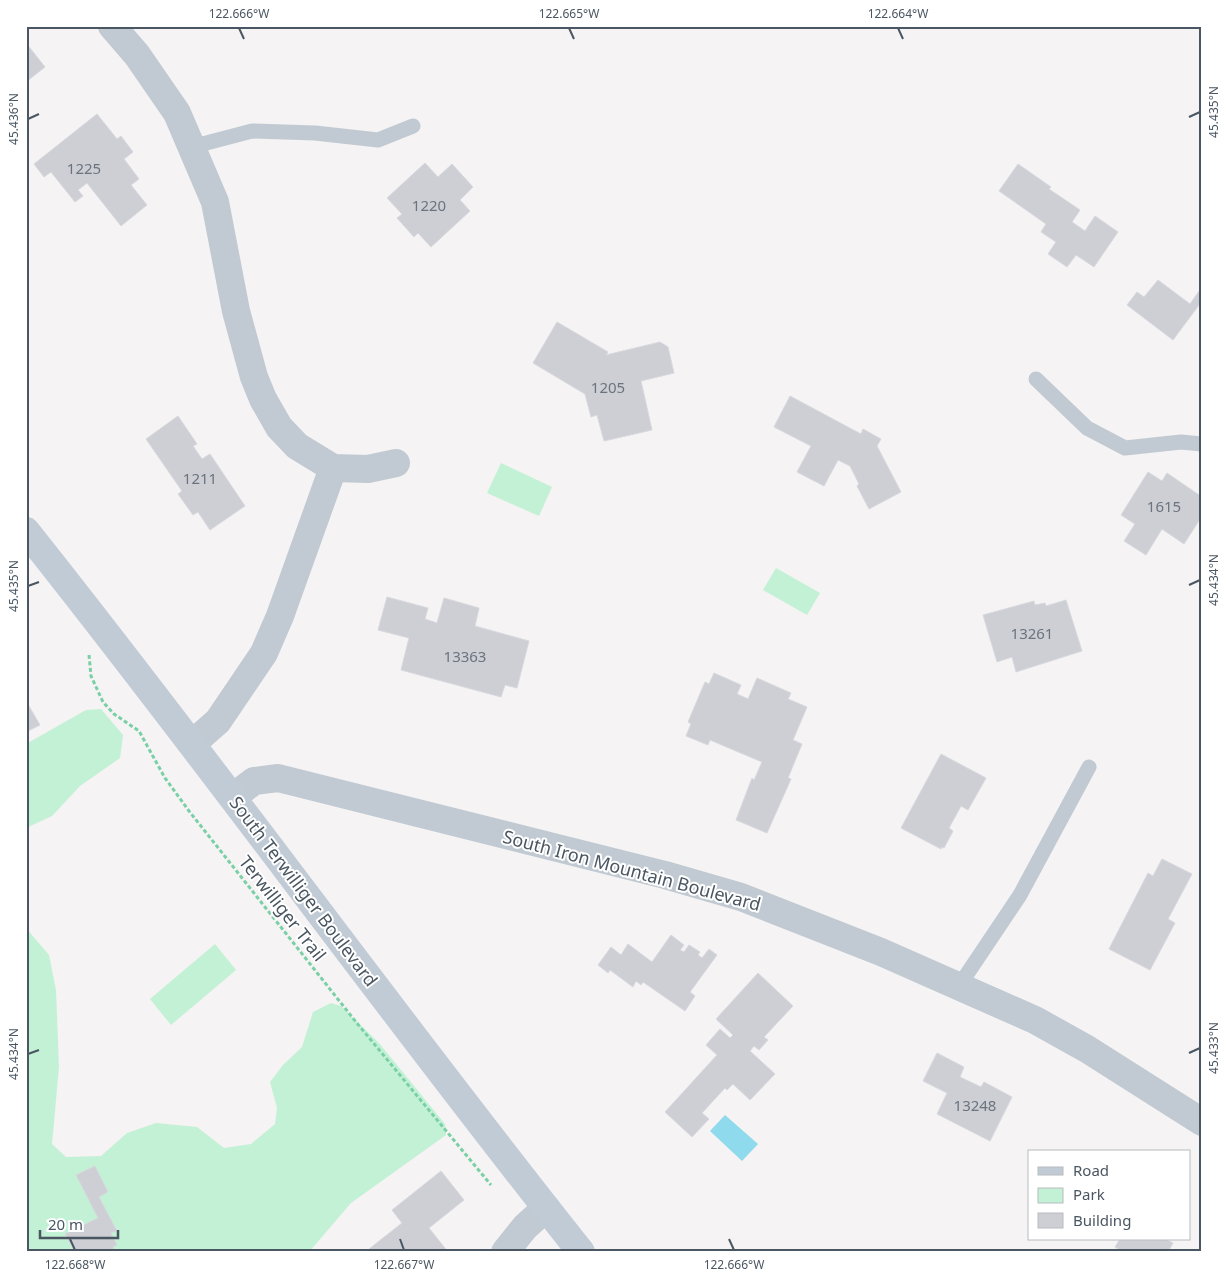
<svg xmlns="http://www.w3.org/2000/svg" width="1228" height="1278" viewBox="0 0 1228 1278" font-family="'Noto Sans',sans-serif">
<rect width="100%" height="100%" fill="#f5f3f3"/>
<g fill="#c3f1d5">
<path d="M501 463 552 487 539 516 487 493Z"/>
<path d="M776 568 820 593 807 615 763 590Z"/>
<path d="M101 709 123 735 120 758 80 786 52 816 26 828V744L86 710Z"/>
<path d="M26 928 49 955 56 990 59 1067 52 1144 66 1157 101 1156 127 1133 156 1123 197 1127 224 1148 251 1144 275 1124 277 1108 270 1082 283 1065 302 1047 313 1012 331 1003 341 1006 379 1043 445 1124 446 1135 351 1203 309 1252H26Z"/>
<path d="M215 944 236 970 171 1025 150 999Z"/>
</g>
<path fill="#90daee" d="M725 1115 758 1144 742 1161 710 1131Z"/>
<g fill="#cdcfd5" stroke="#d7d9de">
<path d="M26 43 45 67 26 82Z"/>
<path d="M97 114 117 139 121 136 133 152 124 159 139 179 131 185 147 205 121 226 87 183 78 190 83 196 75 202 51 172 44 177 34 164Z"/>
<path d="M425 163 438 177 452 164 473 187 460 200 470 211 431 247 418 233 414 237 397 218 402 214 387 198Z"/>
<path d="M1018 164 1051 187 1049 189 1080 210 1072 222 1085 231 1095 216 1118 232 1094 267 1076 255 1067 267 1048 254 1056 242 1041 232 1046 224 999 191Z"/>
<path d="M1158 280 1190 304 1202 287V301L1173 340 1127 305 1137 292 1144 297Z"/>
<path d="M557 322 608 352 606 355 660 342 668 347 674 373 641 381 652 430 604 441 597 415 591 417 585 394 533 363Z"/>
<path d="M790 396 861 434 863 429 881 439 877 446 901 492 869 509 857 486 859 484 850 466 838 460 824 486 797 472 811 446 774 427Z"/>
<path d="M178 416 197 444 193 446 202 459 210 454 245 506 210 530 198 512 193 515 178 494 182 491 146 439Z"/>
<path d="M1148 472 1162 481 1167 473 1202 497V516L1184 544 1162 529 1146 555 1124 541 1135 524 1121 515Z"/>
<path d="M387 597 428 608 425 619 437 623 444 598 479 608 475 626 529 641 517 688 505 685 501 697 401 670 409 638 378 630Z"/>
<path d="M1066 600 1082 651 1016 672 1012 657 997 662 983 615 1034 601 1035 605 1045 603 1046 606Z"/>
<path d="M714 673 741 685 737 694 748 699 757 678 791 693 788 699 807 707 793 740 802 744 788 778 791 779 767 833 736 820 752 778 754 780 762 762 710 740 708 745 686 736 691 724 688 722 705 682 709 684Z"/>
<path d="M26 701 40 725 26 732Z"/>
<path d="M941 754 986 778 968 810 961 806 949 828 953 831 944 848 942 847 941 849 901 828Z"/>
<path d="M1162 859 1192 874 1168 919 1175 923 1150 970 1109 949 1148 873 1153 876Z"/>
<path d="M671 935 684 945 680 950 684 952 689 945 700 952 698 955 702 958 709 949 717 955 690 992 695 996 685 1011 643 982 641 985 636 981 633 987 610 970 608 973 598 965 611 947 621 955 628 944 652 962Z"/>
<path d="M758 973 793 1006 764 1037 768 1040 759 1050 754 1046 750 1051 775 1074 750 1100 733 1084 727 1090 725 1088 702 1113 709 1119 692 1137 665 1112 717 1055 706 1045 720 1029 730 1038 733 1035 716 1019Z"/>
<path d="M937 1053 964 1067 960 1077 981 1087 984 1082 1012 1097 990 1141 937 1114 947 1093 923 1081Z"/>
<path d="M95 1166 108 1192 99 1197 117 1231 111 1233 117 1245 113 1247 115 1252H75L65 1234 98 1218 76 1175Z"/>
<path d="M441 1171 464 1200 429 1228 448 1252H371L369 1249 402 1223 392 1210Z"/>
<path d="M1120 1239H1165L1173 1243 1168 1252H1123L1115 1247Z"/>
</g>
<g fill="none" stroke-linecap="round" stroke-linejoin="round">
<path stroke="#7ad0a6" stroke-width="3" stroke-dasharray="4 2.5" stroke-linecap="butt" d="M89 655 91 676 103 702 114 714 139 731 165 778 189 811 356 1022 491 1185"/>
<g stroke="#c1cad2" stroke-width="15">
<path d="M191 147 252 131 315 133 378 140 413 126"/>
<path d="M1036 379 1087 428 1125 448 1181 442 1202 444"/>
<path d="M959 986 1020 895 1089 767"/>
</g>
<g stroke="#c1cad2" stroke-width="28">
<path d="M112 26 137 55 177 113 215 202 236 311 254 377 263 399 279 427 297 446 333 468 368 469 396 463"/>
<path d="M192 744 218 721 264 653 280 616 333 468"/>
<path d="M233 797 254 781 278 778 665 875 741 897 774 910 881 952 1035 1020 1087 1049 1202 1122"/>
<path d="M505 1252 525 1227 546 1208"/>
</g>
<path stroke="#c1cbd6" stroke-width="28" d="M26 531C215 768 392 1015 581 1252"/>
</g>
<path fill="none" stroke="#4a5661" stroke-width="2" d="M239 28 244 39M569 28 574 39M898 28 903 39M1189 117 1200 112M28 119 39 114M1189 585 1200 580M28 586 39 582M1189 1053 1200 1048M28 1054 39 1050M70 1239 75 1250M400 1239 404 1250M729 1239 734 1250"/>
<g text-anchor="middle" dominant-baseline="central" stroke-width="4" stroke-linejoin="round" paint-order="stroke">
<g font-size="15" fill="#6b747e">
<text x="84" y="168">1225</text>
<text x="429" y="205">1220</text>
<text x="608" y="387">1205</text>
<text x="200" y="478">1211</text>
<text x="1164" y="506">1615</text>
<text x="1032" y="633">13261</text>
<text x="465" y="656">13363</text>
<text x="975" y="1105">13248</text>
</g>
<g font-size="18" fill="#4a5661" stroke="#fff">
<text transform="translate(632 870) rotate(15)">South Iron Mountain Boulevard</text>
<text transform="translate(304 891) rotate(53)">South Terwilliger Boulevard</text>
<text transform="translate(283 908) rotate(52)">Terwilliger Trail</text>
</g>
</g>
<rect width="1228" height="1278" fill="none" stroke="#ffffff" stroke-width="55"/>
<rect x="1028" y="1150" width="162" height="90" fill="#ffffff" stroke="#b7bbc0"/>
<rect x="1038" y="1167" width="25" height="8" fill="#c1cbd6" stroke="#b7bbc0"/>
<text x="1073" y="1176" font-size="15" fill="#4a5661">Road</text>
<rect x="1038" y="1188" width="25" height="15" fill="#c3f1d5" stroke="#b7bbc0"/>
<text x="1073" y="1200" font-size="15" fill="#4a5661">Park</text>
<rect x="1038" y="1213" width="25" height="15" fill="#cdcfd5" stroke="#b7bbc0"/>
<text x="1073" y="1226" font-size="15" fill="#4a5661">Building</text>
<path d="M40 1230v8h78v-8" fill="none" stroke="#4a5661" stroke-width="2.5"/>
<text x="48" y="1230" font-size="15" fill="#4a5661" stroke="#ffffff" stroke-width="4" paint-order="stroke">20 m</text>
<rect x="28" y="28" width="1172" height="1222" fill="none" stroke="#4a5661" stroke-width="2"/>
<g font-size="12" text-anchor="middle" fill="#4a5661">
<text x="239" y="18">122.666°W</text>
<text x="569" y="18">122.665°W</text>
<text x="898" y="18">122.664°W</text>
<text transform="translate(1214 112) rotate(-90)" y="4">45.435°N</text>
<text transform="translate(14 119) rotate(-90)" y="4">45.436°N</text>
<text transform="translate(1214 580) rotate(-90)" y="4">45.434°N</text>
<text transform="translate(14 586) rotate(-90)" y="4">45.435°N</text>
<text transform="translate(1214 1048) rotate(-90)" y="4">45.433°N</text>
<text transform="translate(14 1054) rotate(-90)" y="4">45.434°N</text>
<text x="75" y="1269">122.668°W</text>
<text x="404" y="1269">122.667°W</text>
<text x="734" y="1269">122.666°W</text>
</g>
</svg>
